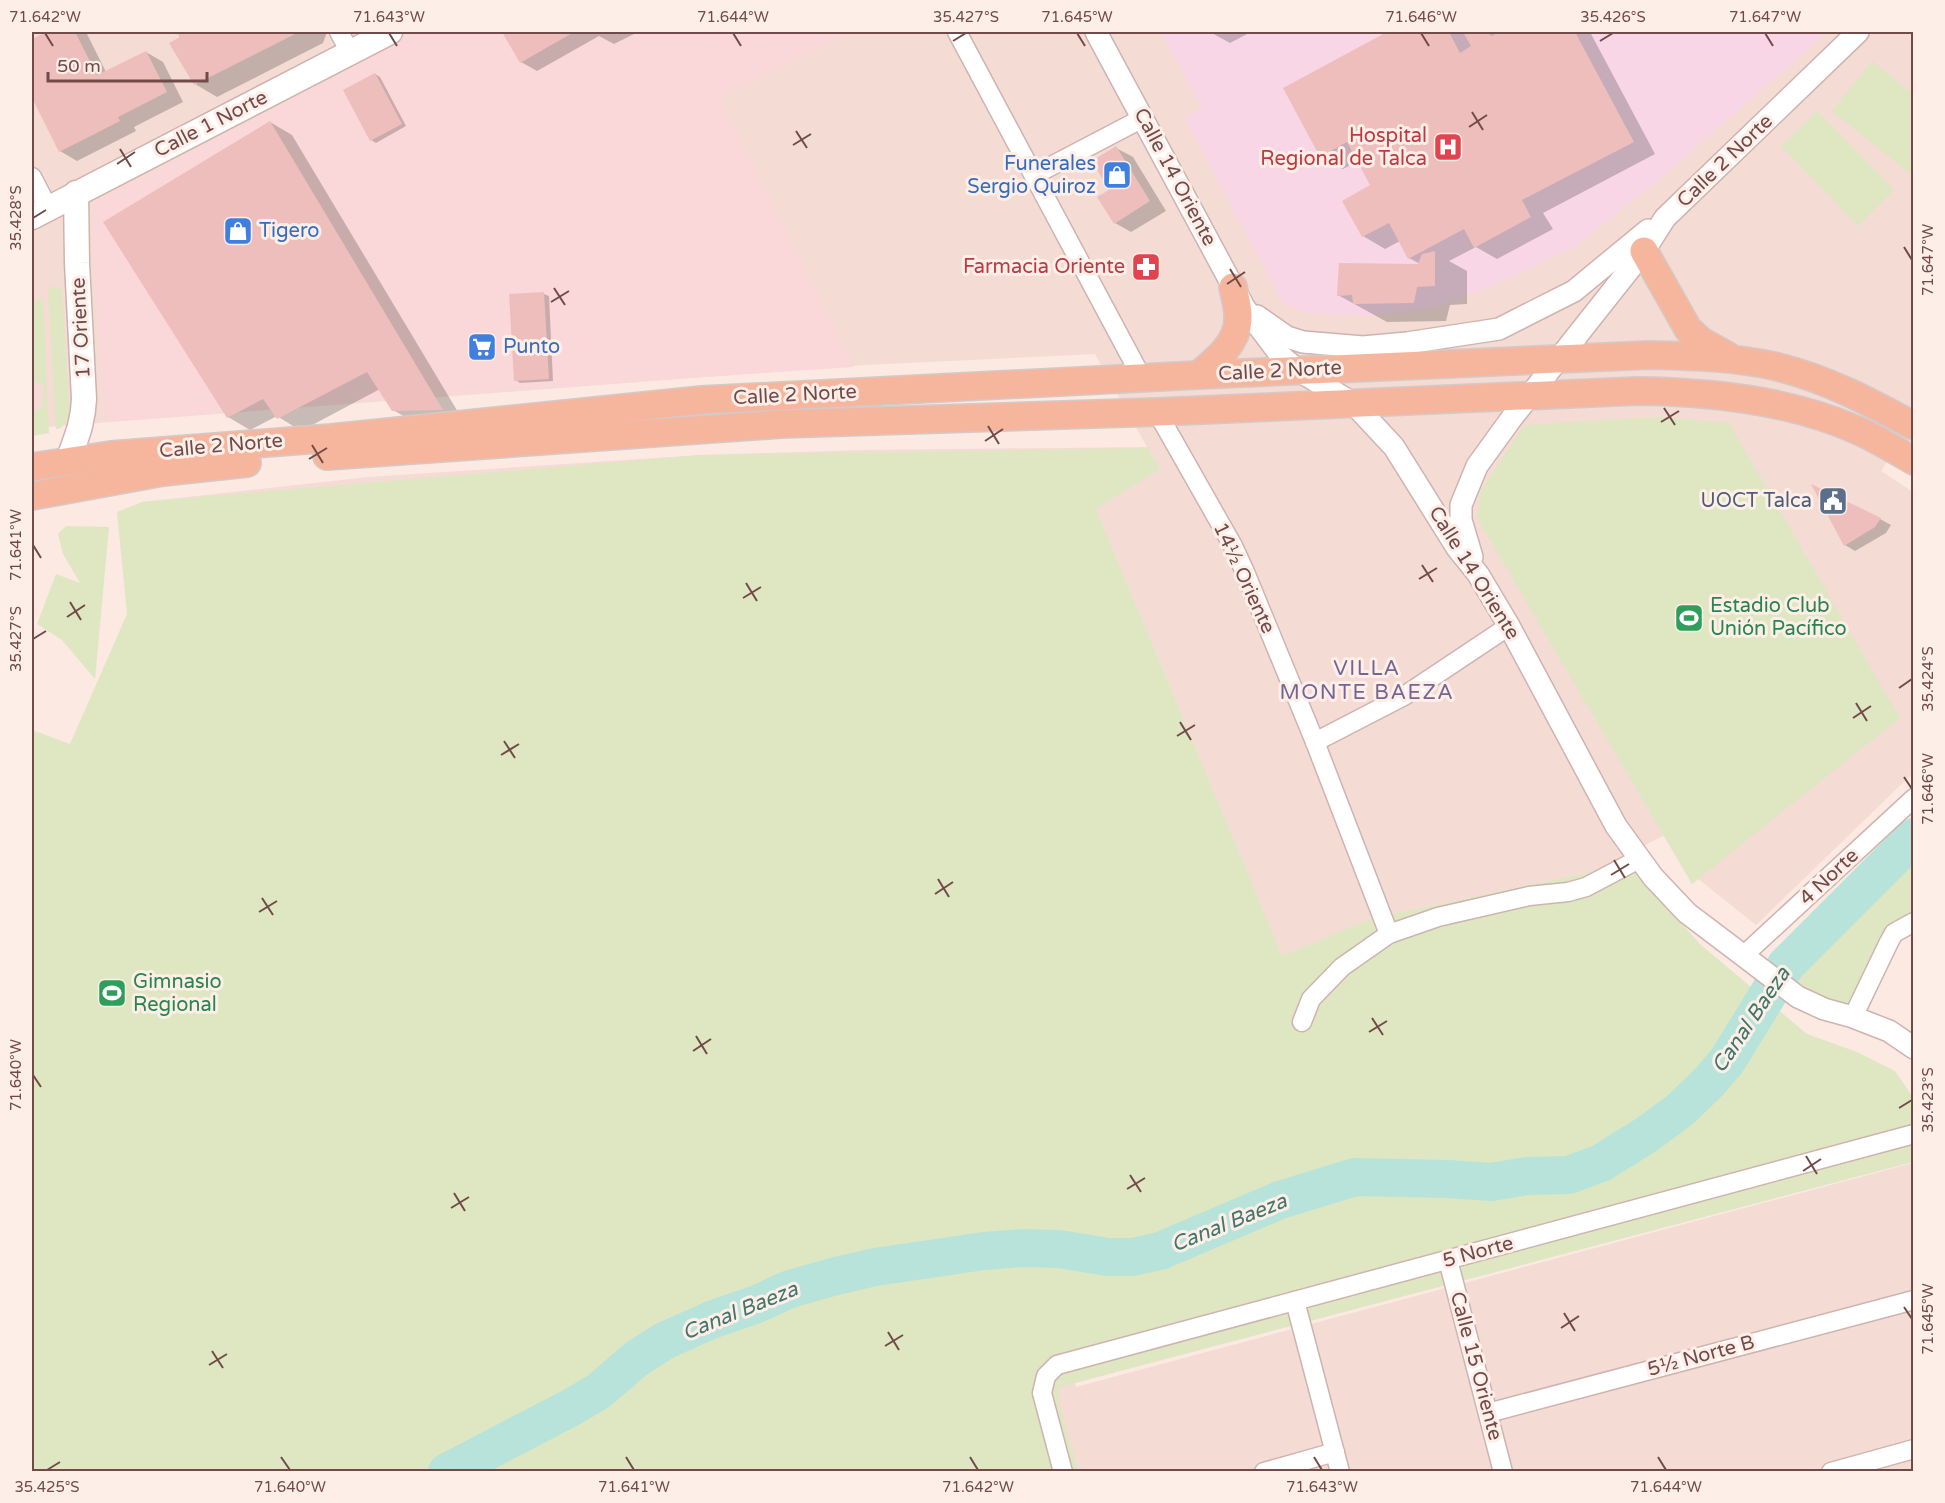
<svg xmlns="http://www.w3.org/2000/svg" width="1945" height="1503" viewBox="0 0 1945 1503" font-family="'Varela Round',sans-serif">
<rect width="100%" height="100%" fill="#fbe9e2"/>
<g fill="#f4dbd4">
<path d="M32 32H1913V422L1881 471 1913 492V773L1756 925 1691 873 1667 834 1591 872 1372 918 1282 957 1096 509 147 568 142 502 369 477 701 455 864 450 1147 447 1095 354 864 365 57 426 32 430Z"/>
<path d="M1913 1163V1471L629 1472 1041 1271 1076 1387Z"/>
</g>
<path fill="#fad7d8" d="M416 32H851L718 98 853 367 430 395 106 422 92 230 97 200 265 114Z"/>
<path fill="#f8d6e6" d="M1161 32H1827L1664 175 1573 248 1495 284 1438 307 1368 316 1307 313 1295 309 1282 301 1185 119 1202 108Z"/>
<g fill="#dee7c2">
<path d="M1872 61 1913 94V176L1832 111Z"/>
<path d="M1817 111 1894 190 1858 226 1781 146Z"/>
<path d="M48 287H62L69 409 67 422 59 429H56Z"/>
<path d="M43 297 49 433 32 436V412L43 407 44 386 32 380V305Z"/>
<path d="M1657 417 1729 423 1900 718 1692 884 1477 518 1482 489 1524 425Z"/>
<path d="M1148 448 1160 469 1096 509 1282 956 1372 918 1591 872 1621 857 1701 945 1807 1034 1857 1052 1895 1071 1913 1097V1162L1060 1387 1059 1403 1078 1471H32V730L70 744 127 614 117 512 142 502 701 455Z"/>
<path d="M66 526 109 527 95 679 62 640 37 624 56 574 80 583 63 554 58 534Z"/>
<path d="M1913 859V916L1851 1008 1827 1004 1789 984 1841 927Z"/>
</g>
<g fill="#0003">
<path d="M50 32H86L106 72 146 52 163 62 183 102 134 127 136 131 77 161 60 151 32 94V41Z"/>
<path d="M178 32H327L323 43 217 97 195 84Z"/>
<path d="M504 32H638L614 44 599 36 537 71 521 62Z"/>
<path d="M1210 32H1251L1230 43Z"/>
<path d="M1390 32H1590L1655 154 1543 213 1553 229 1497 259 1476 247 1449 261 1467 271V304L1450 305 1446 321 1387 322 1338 295 1424 266 1409 258 1400 241 1385 249 1363 236 1372 186 1359 160 1343 169 1321 156 1285 88Z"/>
<path d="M375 74 380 77 406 126 376 143 371 140Z"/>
<path d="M270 122 292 135 464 422 416 423 393 410 380 389 301 431 277 416 250 430 228 417Z"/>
<path d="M1116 148 1133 157 1166 211 1131 232 1115 223 1111 190Z"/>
<path d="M544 294 549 296 553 381 520 383 516 380Z"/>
<path d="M1814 488 1880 519 1891 525 1886 533 1855 551 1845 545Z"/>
</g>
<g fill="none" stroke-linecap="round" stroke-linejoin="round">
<path stroke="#b8e3da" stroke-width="38" d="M447 1472 572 1407 599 1391 636 1359 664 1341 711 1320 757 1304 790 1289 836 1276 875 1267 984 1251 1023 1248 1059 1249 1108 1257H1132L1160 1251 1280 1200 1355 1177 1448 1179 1491 1182 1527 1176 1569 1175 1601 1163 1646 1135 1680 1110 1708 1083 1727 1061 1786 965 1914 837"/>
</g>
<g fill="#eebebc">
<path d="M46 32H75L97 75 146 51 167 92 118 117 120 121 59 152 32 98V39Z"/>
<path d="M176 32H299L194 85 169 43 180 37Z"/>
<path d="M502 32H574L520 63Z"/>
<path d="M1387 32H1449L1460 53 1471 46 1463 32H1488L1491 36 1501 32H1575L1634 142 1522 200 1531 217 1474 248 1464 229 1408 259 1389 223 1362 237 1342 201 1370 185 1347 142 1320 157 1283 88Z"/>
<path d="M375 73 402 124 370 141 343 90Z"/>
<path d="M270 121 443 410 392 411 367 372 277 419 263 399 227 418 103 222Z"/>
<path d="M1116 146 1150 201 1114 224 1097 197 1109 190 1092 161Z"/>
<path d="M1435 251V286L1417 287 1414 303 1353 304 1352 295 1337 296 1339 263 1418 264 1422 254Z"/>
<path d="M544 292 549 379 514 381 509 294Z"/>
<path d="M1811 484 1881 518 1875 527 1844 546Z"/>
</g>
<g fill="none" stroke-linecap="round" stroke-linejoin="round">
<g stroke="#cfb3af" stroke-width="21">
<g id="minor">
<path d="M339 32 350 52"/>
<path d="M957 32 1142 378"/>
<path d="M1034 175 1143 118"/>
<path d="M32 177 48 208"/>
<path d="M1157 412 1233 546 1245 572 1315 742 1389 934"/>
<path d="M1315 742 1404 696 1509 626"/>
<path d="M1743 956 1914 798"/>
<path d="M1853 1017 1889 942 1894 933 1914 922"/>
<path d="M1302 1022 1311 999 1342 967 1389 934 1438 917 1529 896 1568 892 1586 887 1639 859"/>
<path d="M1448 1260 1503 1472"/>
<path d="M1295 1301 1340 1472"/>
<path d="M1488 1413 1914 1300"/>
<path d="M1063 1472 1042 1393 1046 1376 1057 1365 1914 1134"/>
<path d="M1264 1472 1335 1452"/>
<path d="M1831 1472 1914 1449"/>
</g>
</g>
<g stroke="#cfb3af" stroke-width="24">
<g id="tertiary">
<path d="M1096 32 1244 307 1281 356 1299 371 1353 403 1394 447 1457 548 1478 574 1509 626 1616 826 1653 877 1687 913 1798 997 1824 1009 1853 1017 1889 1031 1914 1048"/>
<path d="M1257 316 1287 337 1303 342 1363 347 1407 343 1499 329 1574 291 1648 230"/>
<path d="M1472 557 1461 520V505L1477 466 1511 419 1644 251 1665 218 1858 32"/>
</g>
</g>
<g stroke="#d2b1ac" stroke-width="27">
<g id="secondary">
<path d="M32 217 390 32"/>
<path d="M68 461C76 438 83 424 84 399L77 263 76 193"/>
</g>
</g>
<g stroke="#d4c9c9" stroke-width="30">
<g id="primary">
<path d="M1644 251 1688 329 1701 341 1728 356"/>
<path d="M1198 375C1215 361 1237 344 1238 320 1239 309 1235 297 1233 287"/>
<path d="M327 456 781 424 1157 412 1637 391C1712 392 1788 400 1857 430 1877 439 1895 450 1914 461"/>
<path d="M32 467 111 455 331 438 702 400 1198 375 1649 355C1692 356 1736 357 1778 367 1827 379 1870 402 1914 426"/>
<path d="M32 496 163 472 247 463"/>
</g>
</g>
<use href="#minor" stroke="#fff" stroke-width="18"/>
<use href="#tertiary" stroke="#fff" stroke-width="21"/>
<use href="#secondary" stroke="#fff" stroke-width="24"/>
<use href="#primary" stroke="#f6b69e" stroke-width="27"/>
</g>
<path fill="none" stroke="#714b4a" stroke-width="2" d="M45 33 53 46M389 33 397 46M733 33 741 46M1077 33 1085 46M1421 33 1429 46M1765 33 1773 46M953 41 966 33M1600 41 1613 33M1472 112 1483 130M1469 127 1487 115M796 131 807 148M793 145 811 134M120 149 131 167M117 164 135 152M33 218 46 210M1904 247 1912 260M1230 269 1241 287M1227 284 1245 272M554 288 565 305M551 302 569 291M1664 408 1675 425M1661 422 1679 411M988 426 999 444M985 441 1003 429M312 445 323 463M309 459 327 448M33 545 41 558M1422 565 1433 582M1419 579 1437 568M746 583 757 601M743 598 761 587M70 602 81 620M67 617 85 605M33 639 46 631M1899 688 1912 679M1856 703 1867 721M1853 718 1871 706M1180 722 1191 740M1177 736 1195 725M504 741 515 758M501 755 519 744M1904 777 1912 789M1614 860 1625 878M1611 875 1629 864M938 879 949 897M935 894 953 882M262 898 273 915M259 912 277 901M1372 1018 1383 1035M1369 1032 1387 1021M696 1036 707 1054M693 1051 711 1039M33 1075 41 1087M1899 1108 1912 1100M1806 1156 1817 1174M1803 1171 1821 1159M1130 1175 1141 1192M1127 1189 1145 1178M454 1193 465 1211M451 1208 469 1197M1904 1307 1912 1319M1564 1313 1575 1331M1561 1328 1579 1316M888 1332 899 1350M885 1346 903 1335M212 1351 223 1368M209 1365 227 1354M281 1457 290 1470M626 1457 634 1470M970 1457 978 1470M1314 1457 1322 1470M1658 1457 1666 1470M47 1470 60 1462"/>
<defs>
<g id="hospital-square" transform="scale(1.5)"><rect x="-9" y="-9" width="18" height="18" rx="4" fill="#e0444e" stroke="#feeee8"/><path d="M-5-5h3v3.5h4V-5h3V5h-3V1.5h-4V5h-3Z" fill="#fff"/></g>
<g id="shop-square" transform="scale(1.5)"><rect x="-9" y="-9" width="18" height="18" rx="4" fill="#3f7fe0" stroke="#feeee8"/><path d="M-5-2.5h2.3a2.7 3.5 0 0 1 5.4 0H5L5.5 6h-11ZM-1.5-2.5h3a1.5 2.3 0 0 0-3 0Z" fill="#fff"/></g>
<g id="pharmacy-square" transform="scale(1.5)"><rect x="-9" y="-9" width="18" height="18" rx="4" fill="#e0444e" stroke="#feeee8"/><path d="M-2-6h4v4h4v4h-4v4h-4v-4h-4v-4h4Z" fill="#fff"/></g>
<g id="supermarket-square" transform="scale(1.5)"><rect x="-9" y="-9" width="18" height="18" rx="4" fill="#3f7fe0" stroke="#feeee8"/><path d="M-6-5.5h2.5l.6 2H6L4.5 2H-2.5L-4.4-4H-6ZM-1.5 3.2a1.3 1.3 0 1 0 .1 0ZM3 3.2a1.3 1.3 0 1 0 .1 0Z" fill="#fff"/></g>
<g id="civic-square" transform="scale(1.5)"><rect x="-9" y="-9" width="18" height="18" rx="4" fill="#5c6f8a" stroke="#feeee8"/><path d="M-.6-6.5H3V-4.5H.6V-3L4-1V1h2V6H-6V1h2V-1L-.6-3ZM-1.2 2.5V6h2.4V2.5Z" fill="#fff"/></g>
<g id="stadium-square" transform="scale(1.5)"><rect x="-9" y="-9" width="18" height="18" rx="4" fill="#2e9e5b" stroke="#feeee8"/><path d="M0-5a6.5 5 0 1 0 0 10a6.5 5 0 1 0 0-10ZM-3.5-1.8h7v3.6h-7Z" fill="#fff"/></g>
</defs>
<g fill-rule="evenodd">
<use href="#hospital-square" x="1448" y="147"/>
<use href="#shop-square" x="1117" y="175"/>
<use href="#shop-square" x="238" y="231"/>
<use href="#pharmacy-square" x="1146" y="267"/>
<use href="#supermarket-square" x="482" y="347"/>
<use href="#civic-square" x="1833" y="501"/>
<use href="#stadium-square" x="1689" y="618"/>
<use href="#stadium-square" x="112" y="993"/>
</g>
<g text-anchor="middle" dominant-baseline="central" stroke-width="6" stroke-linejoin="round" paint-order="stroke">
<g font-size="20" fill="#714b4a" stroke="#feeee8">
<text transform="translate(211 124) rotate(-27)">Calle 1 Norte</text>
<text transform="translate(1725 161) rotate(-44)">Calle 2 Norte</text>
<text transform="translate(1175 177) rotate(62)">Calle 14 Oriente</text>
<text transform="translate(81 328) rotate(-93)">17 Oriente</text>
<text transform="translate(1280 371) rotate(-3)">Calle 2 Norte</text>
<text transform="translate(795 395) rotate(-3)">Calle 2 Norte</text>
<text transform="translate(221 446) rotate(-5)">Calle 2 Norte</text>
<text transform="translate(1474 573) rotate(58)">Calle 14 Oriente</text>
<text transform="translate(1244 578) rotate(65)">14½ Oriente</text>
<text transform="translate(1829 877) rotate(-43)">4 Norte</text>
<text transform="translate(1478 1252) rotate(-15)">5 Norte</text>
<text transform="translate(1701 1356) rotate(-15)">5½ Norte B</text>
<text transform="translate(1476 1366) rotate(75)">Calle 15 Oriente</text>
</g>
<g font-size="20" fill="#be3a42" stroke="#feeee8" text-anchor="end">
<text x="1427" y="136">Hospital<tspan x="1427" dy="23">Regional de Talca</tspan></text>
<text x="1125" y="267">Farmacia Oriente</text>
</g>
<g font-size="20" fill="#366cbe" stroke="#feeee8" text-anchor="start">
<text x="1096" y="164" text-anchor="end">Funerales<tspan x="1096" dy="23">Sergio Quiroz</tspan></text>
<text x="259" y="231">Tigero</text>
<text x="503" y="347">Punto</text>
</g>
<g font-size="20" fill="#4e5e75" stroke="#feeee8" text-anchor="end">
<text x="1812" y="501">UOCT Talca</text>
</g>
<g font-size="20" fill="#27864d" stroke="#feeee8" text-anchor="start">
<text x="1710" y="606">Estadio Club<tspan x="1710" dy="23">Unión Pacífico</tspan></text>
<text x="133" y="982">Gimnasio<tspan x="133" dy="23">Regional</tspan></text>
</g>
<g font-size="21" letter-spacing="1.5" fill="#746694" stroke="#feeee8">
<text x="1367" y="668">VILLA<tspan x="1367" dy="24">MONTE BAEZA</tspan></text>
</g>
<g font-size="21" font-style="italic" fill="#40766c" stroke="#feeee8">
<text transform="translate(1751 1020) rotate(-56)">Canal Baeza</text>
<text transform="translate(1229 1223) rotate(-22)">Canal Baeza</text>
<text transform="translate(740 1311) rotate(-22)">Canal Baeza</text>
</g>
</g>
<rect width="1945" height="1503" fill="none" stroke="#feeee8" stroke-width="66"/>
<path d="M48 72v9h159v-9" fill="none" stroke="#714b4a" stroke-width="3"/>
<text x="57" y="72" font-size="18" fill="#714b4a" stroke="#feeee8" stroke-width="4.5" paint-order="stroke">50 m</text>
<rect x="33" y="33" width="1879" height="1437" fill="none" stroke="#714b4a" stroke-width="2"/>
<g font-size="15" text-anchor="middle" fill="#714b4a">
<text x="45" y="22">71.642°W</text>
<text x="389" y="22">71.643°W</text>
<text x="733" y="22">71.644°W</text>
<text x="966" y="22">35.427°S</text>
<text x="1077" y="22">71.645°W</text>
<text x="1421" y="22">71.646°W</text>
<text x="1613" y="22">35.426°S</text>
<text x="1765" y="22">71.647°W</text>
<text transform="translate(16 218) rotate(-90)" y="5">35.428°S</text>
<text transform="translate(1928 260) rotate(-90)" y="5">71.647°W</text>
<text transform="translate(16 545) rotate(-90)" y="5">71.641°W</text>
<text transform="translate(16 639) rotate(-90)" y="5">35.427°S</text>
<text transform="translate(1928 679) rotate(-90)" y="5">35.424°S</text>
<text transform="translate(1928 789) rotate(-90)" y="5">71.646°W</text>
<text transform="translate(16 1075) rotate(-90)" y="5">71.640°W</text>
<text transform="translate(1928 1100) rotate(-90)" y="5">35.423°S</text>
<text transform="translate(1928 1319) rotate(-90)" y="5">71.645°W</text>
<text x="47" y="1492">35.425°S</text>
<text x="290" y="1492">71.640°W</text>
<text x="634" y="1492">71.641°W</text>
<text x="978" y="1492">71.642°W</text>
<text x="1322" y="1492">71.643°W</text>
<text x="1666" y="1492">71.644°W</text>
</g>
</svg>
